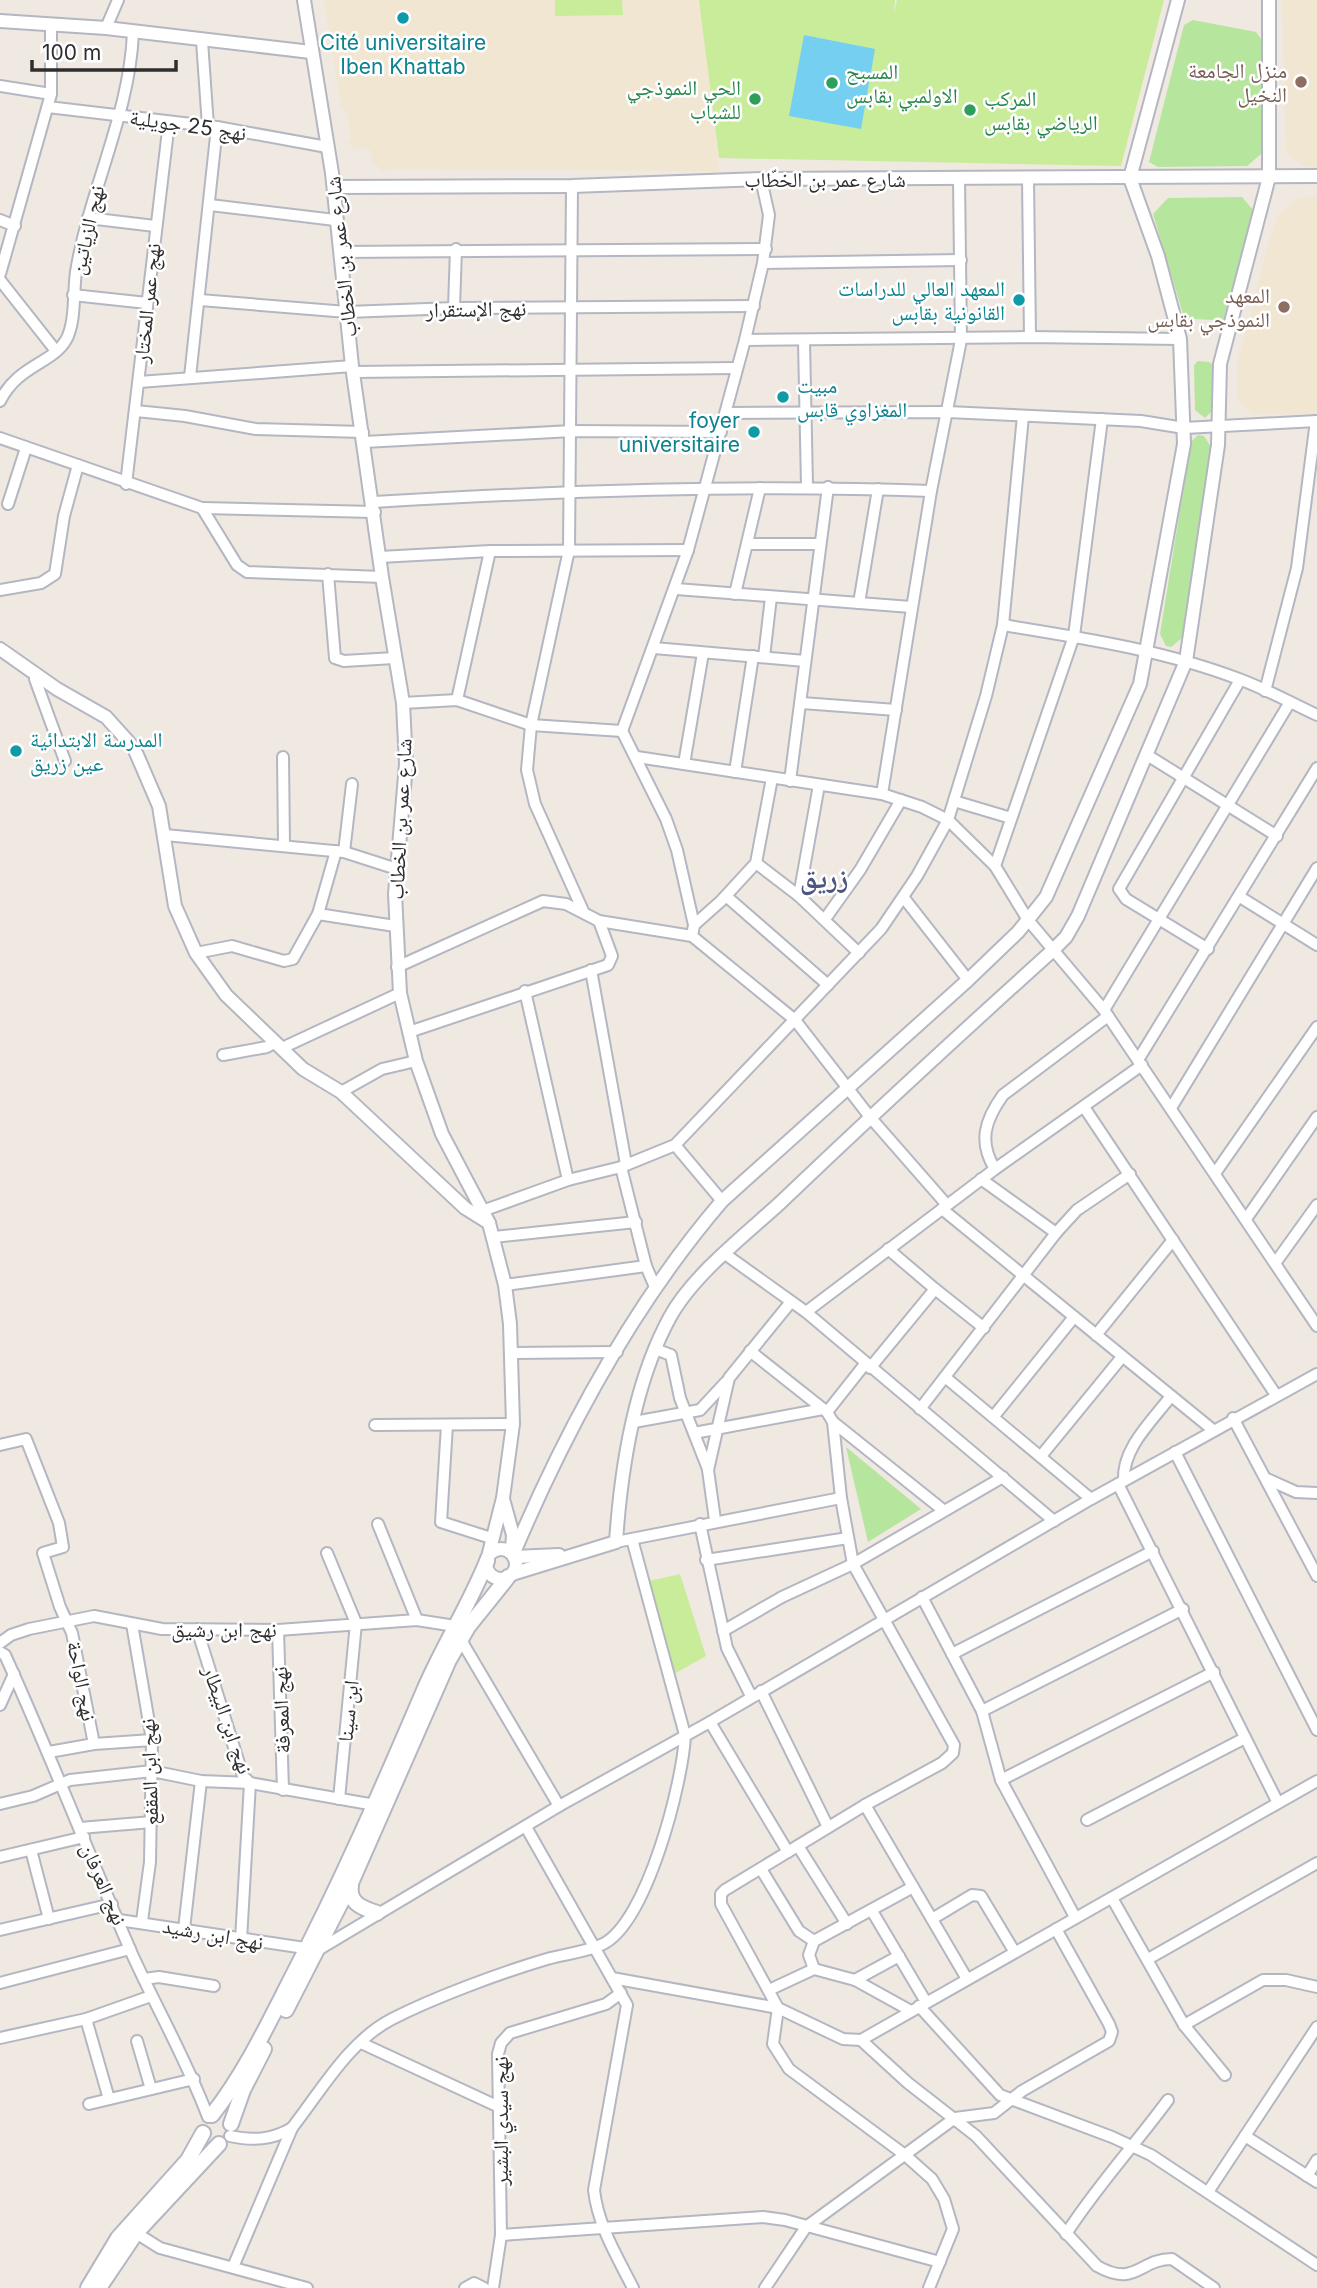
<svg xmlns="http://www.w3.org/2000/svg" width="1317" height="2288" viewBox="0 0 1317 2288" font-family="Inter,'Noto Naskh Arabic',sans-serif">
<rect width="100%" height="100%" fill="#efe9e1"/>
<g fill="#f0e6d1">
<path d="M324 0H700L719 171 387 169 384 172 371 160 373 155 370 150 363 147 357 151 348 143 351 139 347 112 341 106Z"/>
<path d="M1282 0H1317V168L1304 166 1286 153Z"/>
<path d="M1317 196V414H1252L1237 400V365L1270 239 1279 213 1300 197Z"/>
</g>
<g fill="#b6e59e">
<path d="M1193 20 1256 32 1262 40 1261 154 1247 166 1158 167 1149 162 1184 25Z"/>
<path d="M1242 197 1254 211 1222 324H1215L1214 320 1193 319 1192 323 1186 324 1153 214 1168 198Z"/>
<path d="M1198 361 1209 362 1214 366 1213 410 1205 418 1195 410 1194 365Z"/>
<path d="M1198 435 1204 436 1211 447 1182 638 1171 647 1166 646 1160 634 1191 442Z"/>
<path d="M846 1447 921 1509 868 1542Z"/>
</g>
<g fill="#c9ec9a">
<path d="M555 0H622L623 15 555 16Z"/>
<path d="M699 0H895L894 13 897 0H1164L1121 166 719 158Z"/>
<path d="M680 1574 706 1656 672 1675 649 1581Z"/>
</g>
<path fill="#75cff0" d="M804 35 875 49 861 129 789 116Z"/>
<g fill="none" stroke-linecap="round" stroke-linejoin="round">
<g stroke="#b4b7c1" stroke-width="14">
<g id="minor">
<path d="M106 28 118 0"/>
<path d="M202 41 208 126"/>
<path d="M0 86 51 94"/>
<path d="M48 107 217 127 327 147"/>
<path d="M1028 179 1030 337"/>
<path d="M572 186 569 550 531 725 527 770 535 804 584 913"/>
<path d="M210 205 335 220"/>
<path d="M88 218 155 226"/>
<path d="M0 220 15 226"/>
<path d="M340 252 766 249"/>
<path d="M763 263 961 260"/>
<path d="M0 274 51 94V25"/>
<path d="M0 280 56 351"/>
<path d="M73 295 147 303"/>
<path d="M200 300 347 312 454 308 754 306"/>
<path d="M454 308 456 249"/>
<path d="M745 340 1030 337 1180 339"/>
<path d="M804 341 807 486"/>
<path d="M353 372 737 368"/>
<path d="M190 377 217 127"/>
<path d="M139 382 352 366"/>
<path d="M0 401C18 365 52 364 66 340 76 322 73 292 76 272 89 191 130 114 133 32"/>
<path d="M136 411 185 416 256 429 363 432"/>
<path d="M726 413 948 412 1141 421 1184 428 1317 421"/>
<path d="M0 438 202 508 237 565 247 572 382 577"/>
<path d="M364 442 572 431 721 432"/>
<path d="M126 484 169 122"/>
<path d="M374 502C560 491 744 484 931 491"/>
<path d="M8 504 26 448"/>
<path d="M202 508 375 512"/>
<path d="M748 544H819"/>
<path d="M380 557 490 551 688 550"/>
<path d="M328 574 335 658 344 661 394 658"/>
<path d="M676 589 911 607"/>
<path d="M0 590 41 583 55 574 64 516 78 465"/>
<path d="M735 594 760 488"/>
<path d="M859 603 878 489"/>
<path d="M1003 625C1083 638 1163 650 1239 679 1266 689 1291 703 1317 715"/>
<path d="M654 648 805 661"/>
<path d="M764 657 771 597"/>
<path d="M37 676 35 679 65 761"/>
<path d="M1265 691 1297 568 1316 421"/>
<path d="M457 700 490 551"/>
<path d="M403 703 457 700 531 725 622 731"/>
<path d="M802 703 896 710"/>
<path d="M622 731 688 550 745 340 763 263 769 215 761 179"/>
<path d="M622 731 666 819 677 850 694 925 692 936"/>
<path d="M1147 755 1277 836"/>
<path d="M283 757 284 844"/>
<path d="M637 757 882 794 922 807 948 820 995 866 1028 920 1104 1010 1317 1326"/>
<path d="M684 764 703 653"/>
<path d="M735 772 753 656"/>
<path d="M790 781 828 487"/>
<path d="M882 794 931 491 961 340 959 178"/>
<path d="M954 801 1011 818"/>
<path d="M165 835 344 852 397 869"/>
<path d="M344 852 352 784"/>
<path d="M756 863 799 896 859 953"/>
<path d="M995 866 1074 636 1102 419"/>
<path d="M726 896 828 985"/>
<path d="M799 896 819 785"/>
<path d="M1240 897 1317 945"/>
<path d="M904 898 968 980"/>
<path d="M318 914 395 926"/>
<path d="M825 919 860 870 901 800"/>
<path d="M694 925 721 901 756 863 772 778"/>
<path d="M1208 949 1126 899 1119 889 1240 680"/>
<path d="M196 953 232 946 284 961 293 959 318 914 336 851"/>
<path d="M397 967 543 901 566 904 599 921 692 936 795 1020 870 1117 947 1205"/>
<path d="M591 970 626 1164"/>
<path d="M525 991 568 1180"/>
<path d="M1104 1010 1290 702"/>
<path d="M409 1032 608 965 612 956 599 921"/>
<path d="M282 1048 400 993"/>
<path d="M223 1055 267 1047 276 1042"/>
<path d="M1138 1060 1317 768"/>
<path d="M341 1092 382 1069 416 1061"/>
<path d="M1084 1107 1276 1395"/>
<path d="M1171 1108 1317 868"/>
<path d="M675 1145 722 1201"/>
<path d="M621 1167 646 1266 655 1287"/>
<path d="M995 1169C978 1142 985 1120 1003 1095L1108 1016"/>
<path d="M1216 1172 1317 1027"/>
<path d="M981 1179 1056 1233"/>
<path d="M942 1209 1213 1430"/>
<path d="M485 1210 568 1180 621 1167 675 1145 881 929 917 876 948 820 986 696 1003 625 1023 416"/>
<path d="M1246 1219 1317 1117"/>
<path d="M494 1237 636 1222"/>
<path d="M888 1249 935 1289"/>
<path d="M725 1254 806 1312 1054 1521"/>
<path d="M1276 1262 1317 1205"/>
<path d="M505 1285 646 1266"/>
<path d="M806 1312 995 1169 1142 1065"/>
<path d="M1096 1335 1173 1240"/>
<path d="M655 1349 671 1355 680 1398 708 1469"/>
<path d="M750 1351 827 1412 833 1422 841 1498 853 1564 954 1745 953 1753 942 1763 865 1805 725 1890 721 1894V1904L778 2008 773 2044 789 2069 905 2155 932 2179 944 2199 953 2229 929 2288"/>
<path d="M513 1353 617 1352"/>
<path d="M870 1368 935 1289 984 1328"/>
<path d="M945 1377 1091 1499"/>
<path d="M920 1409 1056 1233 1077 1210 1130 1174"/>
<path d="M827 1412 865 1364"/>
<path d="M994 1416 1074 1317"/>
<path d="M1233 1418 1317 1576"/>
<path d="M634 1422 700 1410 726 1382"/>
<path d="M833 1422 943 1510"/>
<path d="M375 1425 513 1424"/>
<path d="M447 1425 441 1522 491 1538"/>
<path d="M694 1433 823 1409"/>
<path d="M0 1445 26 1439 59 1523 63 1547 43 1553 60 1607 72 1633 94 1744"/>
<path d="M1175 1452 1317 1730"/>
<path d="M1041 1456 1122 1357"/>
<path d="M1267 1479 1296 1492 1317 1493"/>
<path d="M1124 1480C1122 1448 1153 1420 1171 1396"/>
<path d="M1118 1484 1277 1801"/>
<path d="M715 1520 708 1470 729 1378 790 1303"/>
<path d="M378 1524 417 1620"/>
<path d="M700 1524 727 1648 751 1696"/>
<path d="M616 1542 841 1498"/>
<path d="M327 1553 356 1623 339 1799"/>
<path d="M706 1560 848 1538"/>
<path d="M922 1597 982 1711 1001 1780 1075 1917"/>
<path d="M132 1624 152 1740 150 1862 142 1921"/>
<path d="M197 1629 243 1776 250 1783 241 1940"/>
<path d="M278 1630 283 1790"/>
<path d="M723 1631 782 1597 853 1564 1003 1477"/>
<path d="M461 1640 559 1806"/>
<path d="M0 1643 11 1635 29 1629 94 1616 162 1629 278 1630 417 1620 455 1626"/>
<path d="M0 1652 5 1655C50 1754 89 1855 132 1954 157 2009 187 2061 208 2117"/>
<path d="M952 1654 1153 1551"/>
<path d="M761 1691 828 1827"/>
<path d="M0 1705 14 1674"/>
<path d="M982 1711 1183 1609"/>
<path d="M710 1722 788 1852"/>
<path d="M49 1752 94 1744 152 1740"/>
<path d="M1001 1780 1214 1672"/>
<path d="M0 1804 33 1796 70 1780 152 1771 201 1781 250 1783 375 1805"/>
<path d="M865 1805 967 1979"/>
<path d="M1087 1820 1245 1738"/>
<path d="M526 1827 627 2005 594 2190C598 2226 617 2256 633 2288"/>
<path d="M80 1828 152 1822"/>
<path d="M798 1846 847 1924"/>
<path d="M31 1850 49 1919"/>
<path d="M0 1857 84 1837"/>
<path d="M761 1869 799 1931 814 1941"/>
<path d="M1112 1898 1184 2025 1225 2075"/>
<path d="M872 1911 926 2002"/>
<path d="M932 1919 972 1895 981 1896 1014 1951"/>
<path d="M119 1920 318 1950 559 1806 710 1722 1091 1499 1317 1374"/>
<path d="M184 1929 201 1781"/>
<path d="M0 1930 112 1904"/>
<path d="M1148 1959 1317 1863"/>
<path d="M814 1969 809 1955 814 1941 913 1887"/>
<path d="M612 1978 778 2008 843 2039 861 2040 1317 1781"/>
<path d="M144 1979 159 1977 214 1986"/>
<path d="M855 1980 899 1956"/>
<path d="M0 1983 130 1949"/>
<path d="M769 1990 814 1969 855 1980 911 2011"/>
<path d="M919 2006 1000 2095 1112 2137 1151 2155 1317 2265"/>
<path d="M86 2019 109 2099"/>
<path d="M1184 2025 1263 1980H1286L1317 1987"/>
<path d="M0 2038 86 2019 151 1996"/>
<path d="M861 2040 908 2083 976 2136 1097 2266C1136 2288 1139 2259 1172 2259L1214 2288"/>
<path d="M137 2041 151 2089"/>
<path d="M361 2043 497 2106"/>
<path d="M89 2104 194 2079"/>
<path d="M230 2136C253 2141 272 2140 292 2128 321 2091 349 2041 392 2019 435 1997 500 1973 547 1959 564 1954 587 1952 603 1944 647 1922 683 1782 685 1735L632 1539"/>
<path d="M1245 2136 1317 2182"/>
<path d="M1307 2176 1317 2160"/>
<path d="M1208 2192 1317 2027"/>
<path d="M136 2233 160 2248 307 2288"/>
<path d="M1066 2234C1097 2186 1134 2146 1168 2100"/>
<path d="M501 2235 763 2217 785 2220 940 2262"/>
<path d="M233 2267 292 2128"/>
<path d="M465 2288 474 2283 484 2288"/>
<path d="M493 2288 501 2235 498 2054 501 2043 510 2033 606 2004 621 1993"/>
<path d="M765 2288 806 2227 955 2118 994 2113 1022 2091 1109 2041 1112 2032 1109 2024 1056 1929"/>
</g>
</g>
<g stroke="#b4b7c1" stroke-width="16">
<g id="tertiary">
<path d="M304 0 332 173 352 366 382 577 403 703 406 764 395 894 400 993 416 1061 442 1134 489 1223 505 1285 510 1324 513 1424 503 1498 488 1557"/>
<path d="M0 21 106 28 311 52"/>
<path d="M334 187 572 186 761 179 1317 176"/>
<path d="M0 649 57 689 106 717 134 748 159 806 175 906 196 953 226 995 303 1069 341 1092 465 1208 489 1223"/>
<path d="M503 1499 513 1535 512 1549"/>
<circle cx="501" cy="1564" r="15"/>
<path d="M513 1555C566 1429 633 1305 722 1201L968 980 1018 932 1046 897 1140 684 1184 444 1180 339 1158 256 1130 178 1178 0"/>
<path d="M514 1557 559 1555"/>
<path d="M512 1574 616 1542C621 1467 634 1383 670 1317 693 1275 745 1235 780 1203 869 1118 960 1034 1052 951L1066 937 1078 916 1186 661 1218 445 1220 364 1269 177V0"/>
</g>
</g>
<g stroke="#b4b7c1" stroke-width="18">
<g id="secondary">
<path d="M351 1885C348 1903 362 1908 377 1913"/>
<path d="M286 2010 351 1883 449 1660 468 1627 508 1577"/>
<path d="M212 2115C245 2073 268 2024 292 1977 340 1885 381 1791 422 1695 441 1649 468 1608 487 1561"/>
<path d="M231 2124 243 2090 264 2049"/>
<path d="M88 2288 118 2238 188 2160 203 2133"/>
<path d="M99 2288 136 2233 219 2144"/>
</g>
</g>
<use href="#minor" stroke="#fff" stroke-width="10"/>
<use href="#tertiary" stroke="#fff" stroke-width="12"/>
<use href="#secondary" stroke="#fff" stroke-width="14"/>
</g>
<g fill="#0f9aa8" stroke="#fff" stroke-width="2.5">
<circle cx="403" cy="18" r="7"/>
<circle cx="1019" cy="300" r="7"/>
<circle cx="783" cy="397" r="7"/>
<circle cx="754" cy="432" r="7"/>
<circle cx="16" cy="751" r="7"/>
</g>
<g fill="#8d6e63" stroke="#fff" stroke-width="2.5">
<circle cx="1301" cy="82" r="7"/>
<circle cx="1284" cy="307" r="7"/>
</g>
<g fill="#2e9e5b" stroke="#fff" stroke-width="2.5">
<circle cx="832" cy="83" r="7"/>
<circle cx="755" cy="99" r="7"/>
<circle cx="970" cy="110" r="7"/>
</g>
<g text-anchor="middle" dominant-baseline="central" stroke-width="5" stroke-linejoin="round" paint-order="stroke">
<g font-size="21" fill="#0d838f" stroke="#fff" text-anchor="end">
<text x="403" y="42" text-anchor="middle">Cité universitaire<tspan x="403" dy="24">Iben Khattab</tspan></text>
<text x="1005" y="288">المعهد العالي للدراسات<tspan x="1005" dy="24">القانونية بقابس</tspan></text>
<text x="797" y="385" text-anchor="start">مبيت<tspan x="797" dy="24">المغزاوي قابس</tspan></text>
<text x="740" y="420">foyer<tspan x="740" dy="24">universitaire</tspan></text>
<text x="30" y="739" text-anchor="start">المدرسة الابتدائية<tspan x="30" dy="24">عين زريق</tspan></text>
</g>
<g font-size="21" fill="#785e54" stroke="#fff" text-anchor="end">
<text x="1287" y="70">منزل الجامعة<tspan x="1287" dy="24">النخيل</tspan></text>
<text x="1270" y="295">المعهد<tspan x="1270" dy="24">النموذجي بقابس</tspan></text>
</g>
<g font-size="21" fill="#27864d" stroke="#fff" text-anchor="start">
<text x="846" y="71">المسبح<tspan x="846" dy="24">الاولمبي بقابس</tspan></text>
<text x="741" y="87" text-anchor="end">الحي النموذجي<tspan x="741" dy="24">للشباب</tspan></text>
<text x="984" y="98">المركب<tspan x="984" dy="24">الرياضي بقابس</tspan></text>
</g>
<g font-size="21" fill="#2e2e2e" stroke="#fff">
<text transform="translate(188 125) rotate(8)">نهج 25 جويلية</text>
<text x="825" y="179">شارع عمر بن الخطّاب</text>
<text transform="translate(87 230) rotate(-77)">نهج الزياتين</text>
<text transform="translate(341 257) rotate(-96)">شارع عمر بن الخطاب</text>
<text transform="translate(147 303) rotate(-84)">نهج عمر المختار</text>
<text transform="translate(476 309) rotate(-1)">نهج الإستقرار</text>
<text transform="translate(400 819) rotate(-87)">شارع عمر بن الخطاب</text>
<text x="224" y="1629">نهج ابن رشيق</text>
<text transform="translate(82 1681) rotate(79)">نهج الواحة</text>
<text transform="translate(281 1710) rotate(-92)">نهج المعرفة</text>
<text transform="translate(348 1711) rotate(-84)">ابن سينا</text>
<text transform="translate(228 1720) rotate(71)">نهج ابن البيطار</text>
<text transform="translate(149 1772) rotate(-92)">نهج ابن المقفع</text>
<text transform="translate(104 1884) rotate(67)">نهج العرفان</text>
<text transform="translate(213 1934) rotate(10)">نهج ابن رشيد</text>
<text transform="translate(500 2121) rotate(-90)">نهج سيدي البشير</text>
</g>
<g font-size="28" font-weight="bold" fill="#4d5680" stroke="#fff">
<text x="824" y="878">زريق</text>
</g>
</g>
<path d="M32 60v10h144v-10" fill="none" stroke="#2e2e2e" stroke-width="3.5"/>
<text x="42" y="60" font-size="21" fill="#2e2e2e" stroke="#ffffff" stroke-width="5" paint-order="stroke">100 m</text>
</svg>
